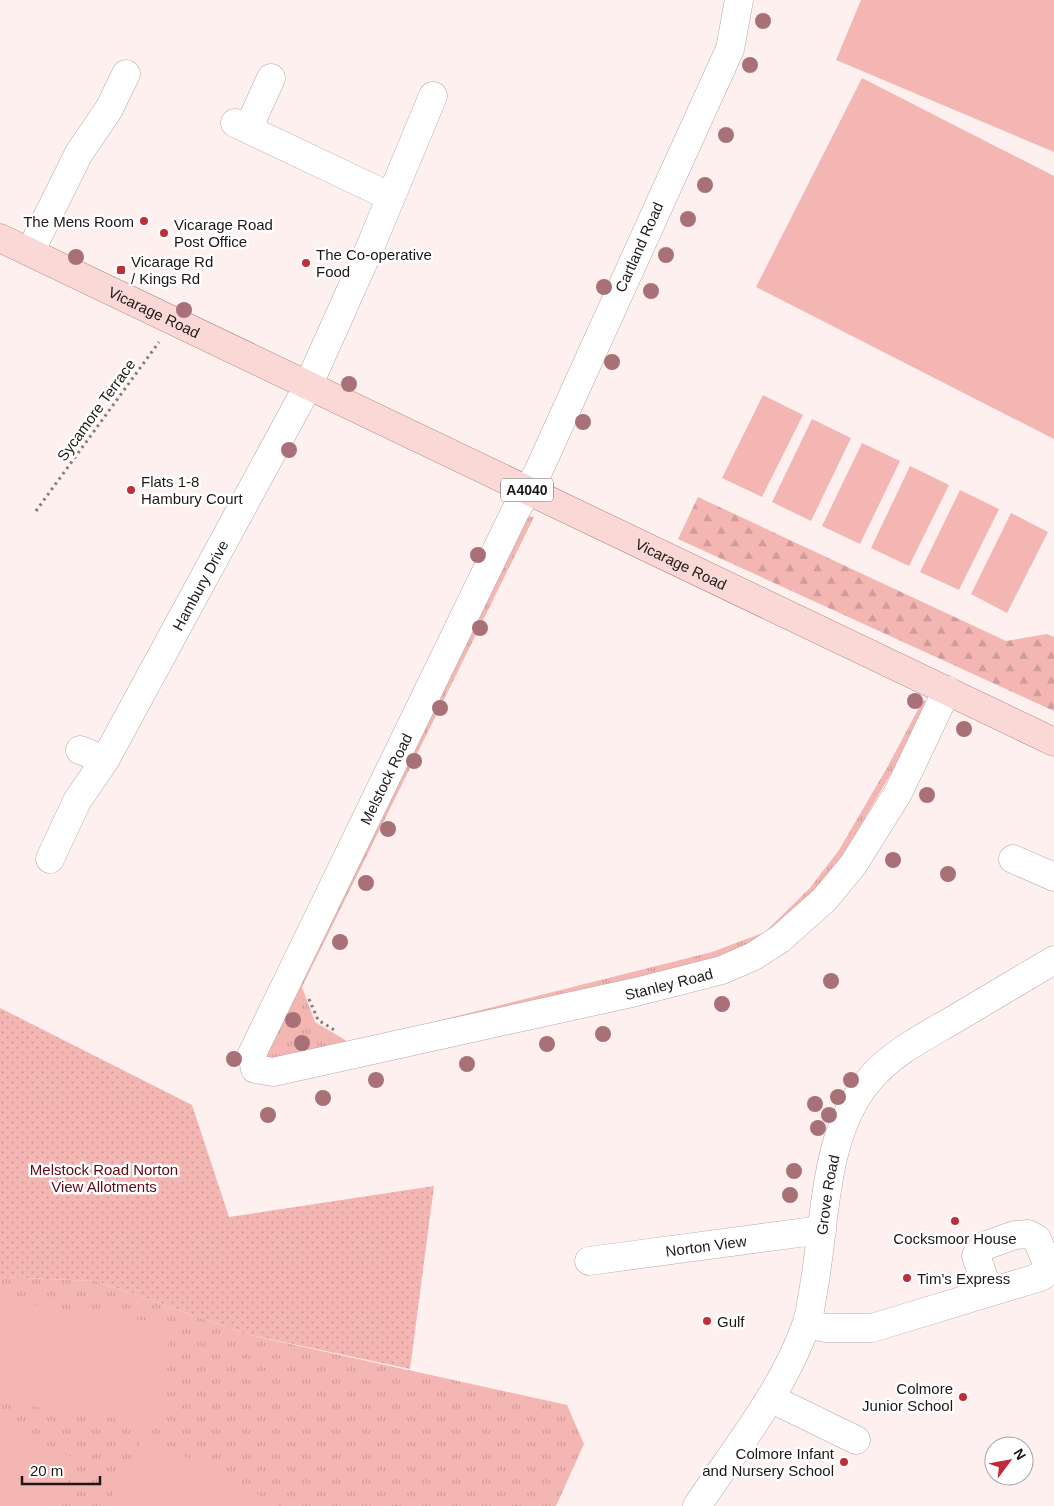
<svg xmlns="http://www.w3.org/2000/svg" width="1054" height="1506" viewBox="0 0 1054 1506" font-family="Arial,sans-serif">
<defs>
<pattern id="grass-tufts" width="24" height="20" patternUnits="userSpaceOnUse" patternTransform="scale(1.25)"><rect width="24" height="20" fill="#f3b6b3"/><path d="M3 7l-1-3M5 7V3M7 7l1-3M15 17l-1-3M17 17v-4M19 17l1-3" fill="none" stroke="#d09c99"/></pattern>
<pattern id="forest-firs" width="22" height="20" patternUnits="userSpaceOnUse" patternTransform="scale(1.25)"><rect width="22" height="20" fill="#f3b6b3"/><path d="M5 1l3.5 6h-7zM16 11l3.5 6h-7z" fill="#d09c99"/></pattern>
<pattern id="garden-dots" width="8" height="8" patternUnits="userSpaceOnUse" patternTransform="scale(1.25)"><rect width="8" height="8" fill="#f3b6b3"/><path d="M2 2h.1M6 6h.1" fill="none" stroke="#d09c99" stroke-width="1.8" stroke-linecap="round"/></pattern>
</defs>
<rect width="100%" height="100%" fill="#fdf0ef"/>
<g fill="url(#grass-tufts)">
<path d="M524 516 534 517 302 987 315 1022 350 1043 712 952 765 932 810 888 839 850 888 766 923 700 932 703 840 861 818 894 774 935 717 961 491 1016 264 1060Z"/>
<path d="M0 1277 96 1281 250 1335 567 1405 584 1444 556 1506H0Z"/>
</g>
<path fill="url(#forest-firs)" d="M698 497 1006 641 1047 634 1054 637V711L678 539Z"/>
<path fill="url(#garden-dots)" d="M0 1008 192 1105 229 1217 434 1186 410 1369 250 1335 96 1281 0 1277Z"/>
<g fill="#f3b6b3">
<path d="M861 0H1054V152L836 60Z"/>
<path d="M862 78 1054 176V439L756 287Z"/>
<path d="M763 395 803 415 762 497 722 478Z"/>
<path d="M812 419 851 438 811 521 772 502Z"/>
<path d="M862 443 900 461 860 544 822 526Z"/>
<path d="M910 466 949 485 909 566 871 548Z"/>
<path d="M960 490 999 509 959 590 920 572Z"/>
<path d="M1011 513 1048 532 1007 613 971 594Z"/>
<path d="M0 1300 171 1324 158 1424 0 1402Z"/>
<path d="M0 1421 79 1461 56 1506H0Z"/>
<path d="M144 1435 280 1506H108Z"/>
</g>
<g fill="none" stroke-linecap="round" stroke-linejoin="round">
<g stroke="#b6a7a6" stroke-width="29">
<g id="minor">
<path id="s1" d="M739 0 730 49 538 472 516 510 252 1054 255 1069 273 1072 636 992 722 970 754 956 780 939 824 900 853 865 898 793 947 690"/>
<path d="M235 123 391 197"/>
<path d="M248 129 271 78"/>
<path d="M30 252 79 153 109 109 126 74"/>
<path id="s2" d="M80 750 105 760 308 386 371 245 433 96"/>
<path d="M50 859 77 801 105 760"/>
<path d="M1013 859 1054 877"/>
<path id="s3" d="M589 1261 822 1230"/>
<path d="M807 1324 826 1328H872L1040 1277 1047 1273 1048 1266 1037 1239 1028 1234 1015 1235 984 1246 976 1256 989 1292"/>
<path d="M770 1398 856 1440"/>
<path id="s4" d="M697 1506C735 1449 783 1391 806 1325 810 1315 811 1303 813 1292 826 1224 822 1134 870 1079 892 1053 924 1037 953 1020 987 1000 1020 980 1054 960"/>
</g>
</g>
<g stroke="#a98482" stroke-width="29">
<g id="major">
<path id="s5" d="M0 238 1054 742"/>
</g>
</g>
<g stroke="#857c7b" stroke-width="3" stroke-dasharray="2.5 4" stroke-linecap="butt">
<path d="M36 511 159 342"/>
<path d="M309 999 318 1020 336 1031"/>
</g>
<use href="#minor" stroke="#fff" stroke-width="28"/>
<use href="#major" stroke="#f9d8d6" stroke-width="28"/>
</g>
<g fill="#a87177">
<circle cx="763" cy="21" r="8"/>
<circle cx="750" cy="65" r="8"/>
<circle cx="726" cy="135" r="8"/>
<circle cx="705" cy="185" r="8"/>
<circle cx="688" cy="219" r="8"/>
<circle cx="666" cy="255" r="8"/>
<circle cx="76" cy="257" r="8"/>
<circle cx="604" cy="287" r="8"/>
<circle cx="651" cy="291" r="8"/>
<circle cx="184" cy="310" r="8"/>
<circle cx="612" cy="362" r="8"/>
<circle cx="349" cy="384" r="8"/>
<circle cx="583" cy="422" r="8"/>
<circle cx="289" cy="450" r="8"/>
<circle cx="478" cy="555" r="8"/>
<circle cx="480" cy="628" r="8"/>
<circle cx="915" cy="701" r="8"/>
<circle cx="440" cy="708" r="8"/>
<circle cx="964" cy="729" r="8"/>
<circle cx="414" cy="761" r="8"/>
<circle cx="927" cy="795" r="8"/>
<circle cx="388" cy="829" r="8"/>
<circle cx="893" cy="860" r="8"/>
<circle cx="948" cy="874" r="8"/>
<circle cx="366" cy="883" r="8"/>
<circle cx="340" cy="942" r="8"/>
<circle cx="831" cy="981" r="8"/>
<circle cx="722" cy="1004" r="8"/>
<circle cx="293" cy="1020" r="8"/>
<circle cx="603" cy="1034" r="8"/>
<circle cx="302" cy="1043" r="8"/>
<circle cx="547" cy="1044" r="8"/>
<circle cx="234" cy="1059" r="8"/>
<circle cx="467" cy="1064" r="8"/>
<circle cx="376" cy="1080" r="8"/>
<circle cx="851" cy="1080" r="8"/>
<circle cx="838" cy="1097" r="8"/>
<circle cx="323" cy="1098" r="8"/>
<circle cx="815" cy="1104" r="8"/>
<circle cx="268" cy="1115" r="8"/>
<circle cx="829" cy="1115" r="8"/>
<circle cx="818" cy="1128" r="8"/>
<circle cx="794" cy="1171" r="8"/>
<circle cx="790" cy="1195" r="8"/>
</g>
<g fill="#be2d3a" stroke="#fff" stroke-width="2">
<circle cx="144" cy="221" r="5"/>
<circle cx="164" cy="233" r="5"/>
<circle cx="306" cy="263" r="5"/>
<rect x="116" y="265" width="10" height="10" rx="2.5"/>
<circle cx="131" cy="490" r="5"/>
<circle cx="955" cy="1221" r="5"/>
<circle cx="907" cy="1278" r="5"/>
<circle cx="707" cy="1321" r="5"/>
<circle cx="963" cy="1397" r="5"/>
<circle cx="844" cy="1462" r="5"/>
</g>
<g text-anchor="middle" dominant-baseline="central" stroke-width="5" stroke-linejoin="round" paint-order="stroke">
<rect fill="#fff" stroke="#615d5d" stroke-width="1" x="501" y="478.5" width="52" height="23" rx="4"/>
<g font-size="14" font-weight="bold" fill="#1d1817">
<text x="527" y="490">A4040</text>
</g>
<g font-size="15" fill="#1d1817" stroke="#fff" text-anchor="start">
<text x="134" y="221" text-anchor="end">The Mens Room</text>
<text x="174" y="224">Vicarage Road<tspan x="174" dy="17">Post Office</tspan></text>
<text x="316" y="254">The Co-operative<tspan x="316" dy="17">Food</tspan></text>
<text x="131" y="261">Vicarage Rd<tspan x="131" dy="17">/ Kings Rd</tspan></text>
<text x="141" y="481">Flats 1-8<tspan x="141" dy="17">Hambury Court</tspan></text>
<text x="955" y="1238" text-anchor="middle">Cocksmoor House</text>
<text x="917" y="1278">Tim's Express</text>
<text x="717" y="1321">Gulf</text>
<text x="953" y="1388" text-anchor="end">Colmore<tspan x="953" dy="17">Junior School</tspan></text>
<text x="834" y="1453" text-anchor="end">Colmore Infant<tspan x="834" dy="17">and Nursery School</tspan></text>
</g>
<g font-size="15" fill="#1d1817" stroke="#fff">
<text transform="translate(639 247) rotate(-66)">Cartland Road</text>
<text stroke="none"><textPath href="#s5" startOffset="171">Vicarage Road</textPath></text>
<text transform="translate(96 410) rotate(-54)">Sycamore Terrace</text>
<text stroke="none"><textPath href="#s5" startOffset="755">Vicarage Road</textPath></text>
<text stroke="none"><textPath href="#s2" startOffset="226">Hambury Drive</textPath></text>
<text transform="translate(386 779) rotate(-64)">Melstock Road</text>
<text stroke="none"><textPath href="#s1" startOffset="1602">Stanley Road</textPath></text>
<text stroke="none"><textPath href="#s4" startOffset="344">Grove Road</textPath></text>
<text stroke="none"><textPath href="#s3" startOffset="118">Norton View</textPath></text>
</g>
<g font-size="15" fill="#620915" stroke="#fff">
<text x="104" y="1169">Melstock Road Norton<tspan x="104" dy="17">View Allotments</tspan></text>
</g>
</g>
<g transform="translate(1009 1461) rotate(58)"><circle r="24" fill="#ffffff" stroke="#a5a3a2"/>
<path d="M0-4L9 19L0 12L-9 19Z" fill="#be2d3a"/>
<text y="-8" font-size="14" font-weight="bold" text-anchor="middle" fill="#1d1817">N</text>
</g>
<path d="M22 1476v8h78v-8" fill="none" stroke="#1d1817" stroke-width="2.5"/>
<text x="30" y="1476" font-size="15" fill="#1d1817" stroke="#ffffff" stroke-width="4" paint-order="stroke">20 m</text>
</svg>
